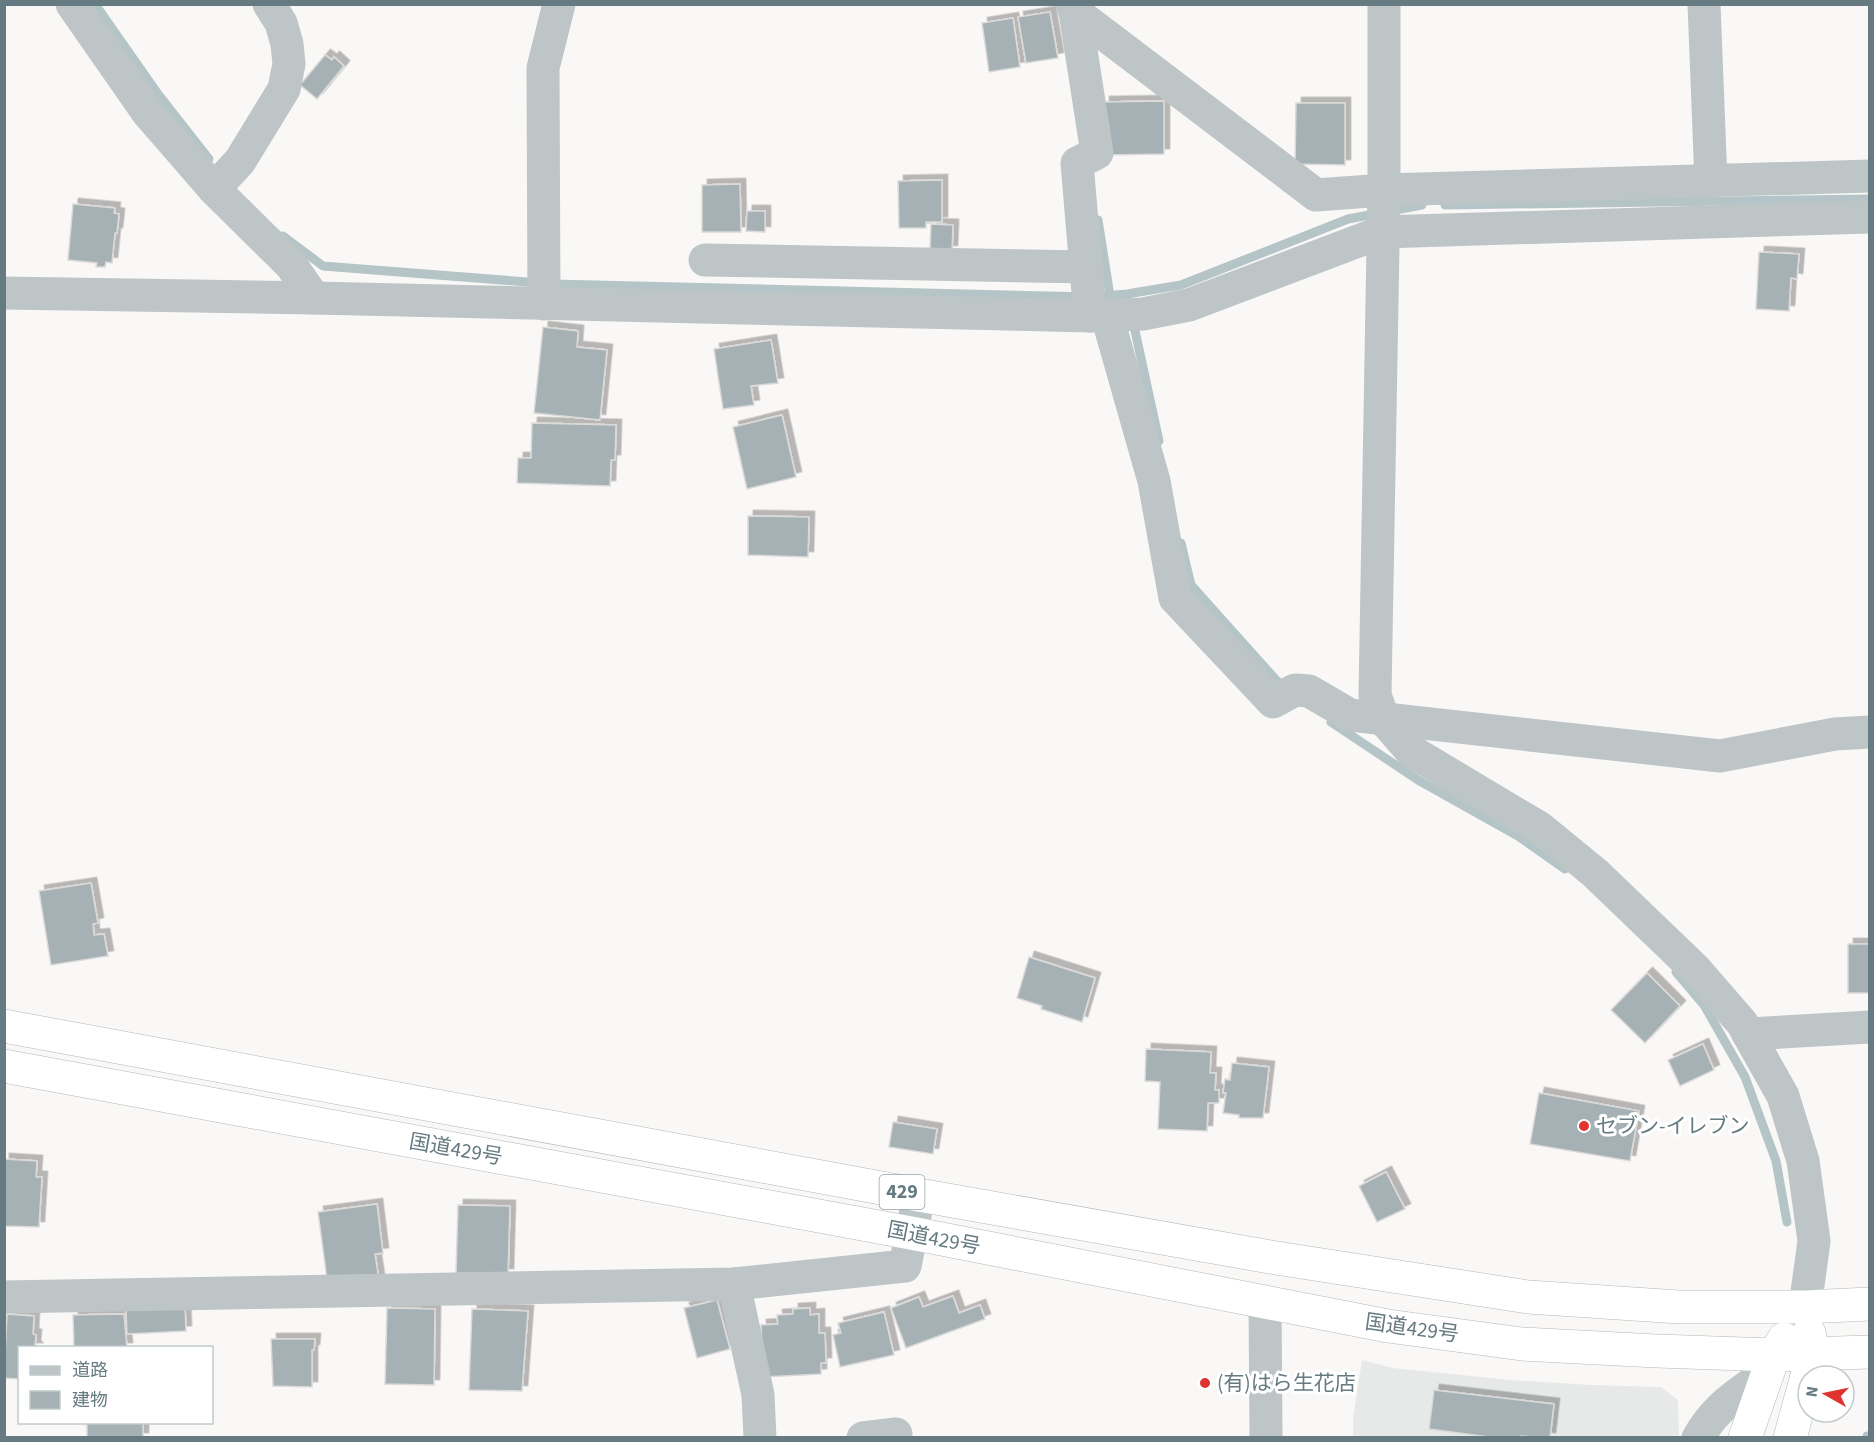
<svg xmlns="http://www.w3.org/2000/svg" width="1874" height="1442" viewBox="0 0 1874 1442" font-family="'Source Sans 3','Noto Sans JP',sans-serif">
<defs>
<filter id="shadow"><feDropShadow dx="5.5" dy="-5.5" stdDeviation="0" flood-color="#0004"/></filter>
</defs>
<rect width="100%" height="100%" fill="#f9f8f7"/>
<path fill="#e7e8e8" d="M1362 1360 1393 1368 1510 1380 1591 1385 1661 1387 1678 1400 1679 1437 1353 1438V1417Z"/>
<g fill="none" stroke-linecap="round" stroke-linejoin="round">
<g stroke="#b5c5c7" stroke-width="9">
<path d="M95 4 158 94 209 159"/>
<path d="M1445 205 1870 199"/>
<path d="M1098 220 1110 296"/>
<path d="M283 236 323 266 553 284 1092 297 1127 294 1181 285 1348 219 1422 205"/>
<path d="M1134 326 1159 441"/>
<path d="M1181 543 1191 585 1276 680 1286 688"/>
<path d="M1331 722 1418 780 1518 836 1565 869"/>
<path d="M1676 972 1704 1005 1745 1077 1776 1161 1787 1222"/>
<path d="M1867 1436 1868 1438"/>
</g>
</g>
<g fill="#a5b1b4" stroke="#dbdad9" stroke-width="1.5" filter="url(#shadow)">
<path d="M1050 12 1058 58 1026 63 1018 17Z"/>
<path d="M1013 18 1020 67 989 72 982 23Z"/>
<path d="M325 55 332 60 334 57 344 66 317 99 300 85Z"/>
<path d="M1164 101V154L1105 155 1104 102Z"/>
<path d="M1296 103H1345V165L1295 164Z"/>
<path d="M942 180V222H926V228H899L898 181Z"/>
<path d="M740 184 741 232H702V185Z"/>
<path d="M73 204 115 208 114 213 119 214 117 233H115L112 263 106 262 105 267H96L97 263 68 260Z"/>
<path d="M747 211H765V232L746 231Z"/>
<path d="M931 224 953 225 952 251 930 249Z"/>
<path d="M1759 252 1799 254 1797 279 1791 278 1789 311 1756 309Z"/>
<path d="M543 327 578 331 577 347 607 350 600 420 534 413Z"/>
<path d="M771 340 778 383 751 386 754 405 723 409 714 349Z"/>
<path d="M782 415 796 477 747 489 733 427Z"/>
<path d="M532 423 616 425 615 460H611L610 486 517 483 518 458H531Z"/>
<path d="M748 516 809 517 808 557 748 555Z"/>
<path d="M91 883 98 923 93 924 94 935 104 934 108 956 51 965 39 891Z"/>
<rect x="1848" y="944" width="22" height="49"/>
<path d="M1029 957 1095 978 1082 1022 1041 1009 1042 1006 1017 998Z"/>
<path d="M1647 973 1680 1006 1645 1043 1611 1010Z"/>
<path d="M1703 1044 1714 1070 1680 1086 1668 1060Z"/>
<path d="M1146 1049 1211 1052 1210 1073H1216L1215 1090H1219V1103H1208L1207 1131 1158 1129 1160 1082 1145 1081Z"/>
<path d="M1232 1063 1269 1067 1263 1118H1239V1115L1223 1113 1226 1093H1223L1225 1079 1230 1080Z"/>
<path d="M1539 1093 1639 1111 1630 1161 1530 1144Z"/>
<path d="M893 1122 937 1129 933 1154 889 1147Z"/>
<path d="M4 1159 37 1161 36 1177H42L39 1227 4 1226Z"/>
<path d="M1386 1172 1405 1209 1377 1222 1359 1186Z"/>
<path d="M377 1204 383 1253 375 1254 379 1280 328 1287 318 1212Z"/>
<path d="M458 1205 510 1206 508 1274 456 1273Z"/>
<path d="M953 1296 959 1313 980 1305 985 1319 906 1348 891 1308 919 1297 923 1307Z"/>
<path d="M717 1300 730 1349 697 1358 684 1308Z"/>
<path d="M185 1307 186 1331 127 1334 126 1308Z"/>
<path d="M387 1308 435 1309 434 1385 385 1384Z"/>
<path d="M810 1308V1315L819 1314V1333H825L826 1363H821V1374L763 1377 761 1325 778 1324 777 1315 793 1314V1309Z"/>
<path d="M472 1309 528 1311 522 1391 469 1390Z"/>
<path d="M884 1312 894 1355 840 1367 833 1335 841 1333 838 1323Z"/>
<path d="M7 1314 34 1316 33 1334 36 1335 35 1346 37 1348H20V1379L4 1378Z"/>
<path d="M124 1314 127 1348H74L73 1315Z"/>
<path d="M271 1339H315L314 1350H312V1387L273 1386Z"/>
<path d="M1434 1390 1554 1404 1550 1438 1521 1436V1438H1497L1429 1429Z"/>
<rect x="87" y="1422" width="56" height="16"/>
</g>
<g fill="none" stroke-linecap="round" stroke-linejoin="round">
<g stroke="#b2b8ba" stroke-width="34">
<g id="highway">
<path d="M4 1026 919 1195 1270 1257 1528 1297 1679 1307H1805L1870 1304"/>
<path d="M4 1066 911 1233 1388 1326 1522 1344 1657 1351 1774 1355 1870 1352"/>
<path d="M1745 1438 1774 1355 1784 1339"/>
<path d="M1790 1438 1813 1354 1809 1333"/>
</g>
</g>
<g stroke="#bec5c7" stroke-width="33">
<path d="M72 4 148 113 214 189 291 265 314 298"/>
<path d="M1072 4 1075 12 1316 195 1384 190 1870 176"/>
<path d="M1384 4V190L1375 695 1384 720 1411 751 1540 828 1595 873 1696 970 1742 1023 1783 1096 1803 1161 1814 1241 1805 1307"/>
<path d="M1704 4 1711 182"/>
<path d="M1075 12 1097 153 1077 163 1090 316"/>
<path d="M214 189 240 161 284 89 289 64 287 44 281 23 269 4"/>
<path d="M705 260 1087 267"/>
<path d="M4 293 314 298 1090 316 1143 314 1189 305 1382 232 1870 217"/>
<path d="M544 304 543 68 559 4"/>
<path d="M1107 316 1154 481 1175 598 1273 702 1295 690 1309 691 1350 715 1720 756 1835 734 1870 732"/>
<path d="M1748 1034 1870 1027"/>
<path d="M734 1284 758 1395 760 1438"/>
<path d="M4 1297 734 1284 905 1266 919 1195"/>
<path d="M1265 1303 1266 1438"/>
<path d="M863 1438 896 1434"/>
<path d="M1698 1438C1716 1406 1738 1394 1767 1373"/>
</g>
<use href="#highway" stroke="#fff" stroke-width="33"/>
</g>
<g fill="#e03430" stroke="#fff" stroke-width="2">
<circle cx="1584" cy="1126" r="6"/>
<circle cx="1205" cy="1383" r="6"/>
</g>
<g text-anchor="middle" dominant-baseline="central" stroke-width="6" stroke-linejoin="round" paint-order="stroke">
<rect fill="#fff" stroke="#93a2a7" stroke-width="1.5" x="879.5" y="1175" width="45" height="34" rx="4.5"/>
<g font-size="20" font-weight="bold" fill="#657a81">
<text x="902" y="1192">429</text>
</g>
<g font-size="21" fill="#657a81" stroke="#fff" text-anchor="start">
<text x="1596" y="1126">セブン-イレブン</text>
<text x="1217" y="1383">(有)はら生花店</text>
</g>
<g font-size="21" fill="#657a81" stroke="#fff">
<text transform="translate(456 1149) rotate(10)">国道429号</text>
<text transform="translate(934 1238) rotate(11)">国道429号</text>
<text transform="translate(1412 1328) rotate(8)">国道429号</text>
</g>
</g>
<rect width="1874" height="1442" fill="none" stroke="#657a81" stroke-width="12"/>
<rect x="18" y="1346" width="195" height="78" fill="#ffffff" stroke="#c1cacd" stroke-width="1.5"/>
<rect x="30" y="1366" width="30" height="9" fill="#bec5c7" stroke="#c1cacd" stroke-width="1.5"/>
<text x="72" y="1376" font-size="18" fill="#657a81">道路</text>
<rect x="30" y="1391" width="30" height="18" fill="#a5b1b4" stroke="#c1cacd" stroke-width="1.5"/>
<text x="72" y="1406" font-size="18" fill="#657a81">建物</text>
<g transform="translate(1826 1394) rotate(279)"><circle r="28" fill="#ffffff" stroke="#c1cacd" stroke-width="1.5"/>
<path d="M0-4.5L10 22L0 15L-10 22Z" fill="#e03430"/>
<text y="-9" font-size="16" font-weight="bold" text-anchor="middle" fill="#657a81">N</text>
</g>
</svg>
